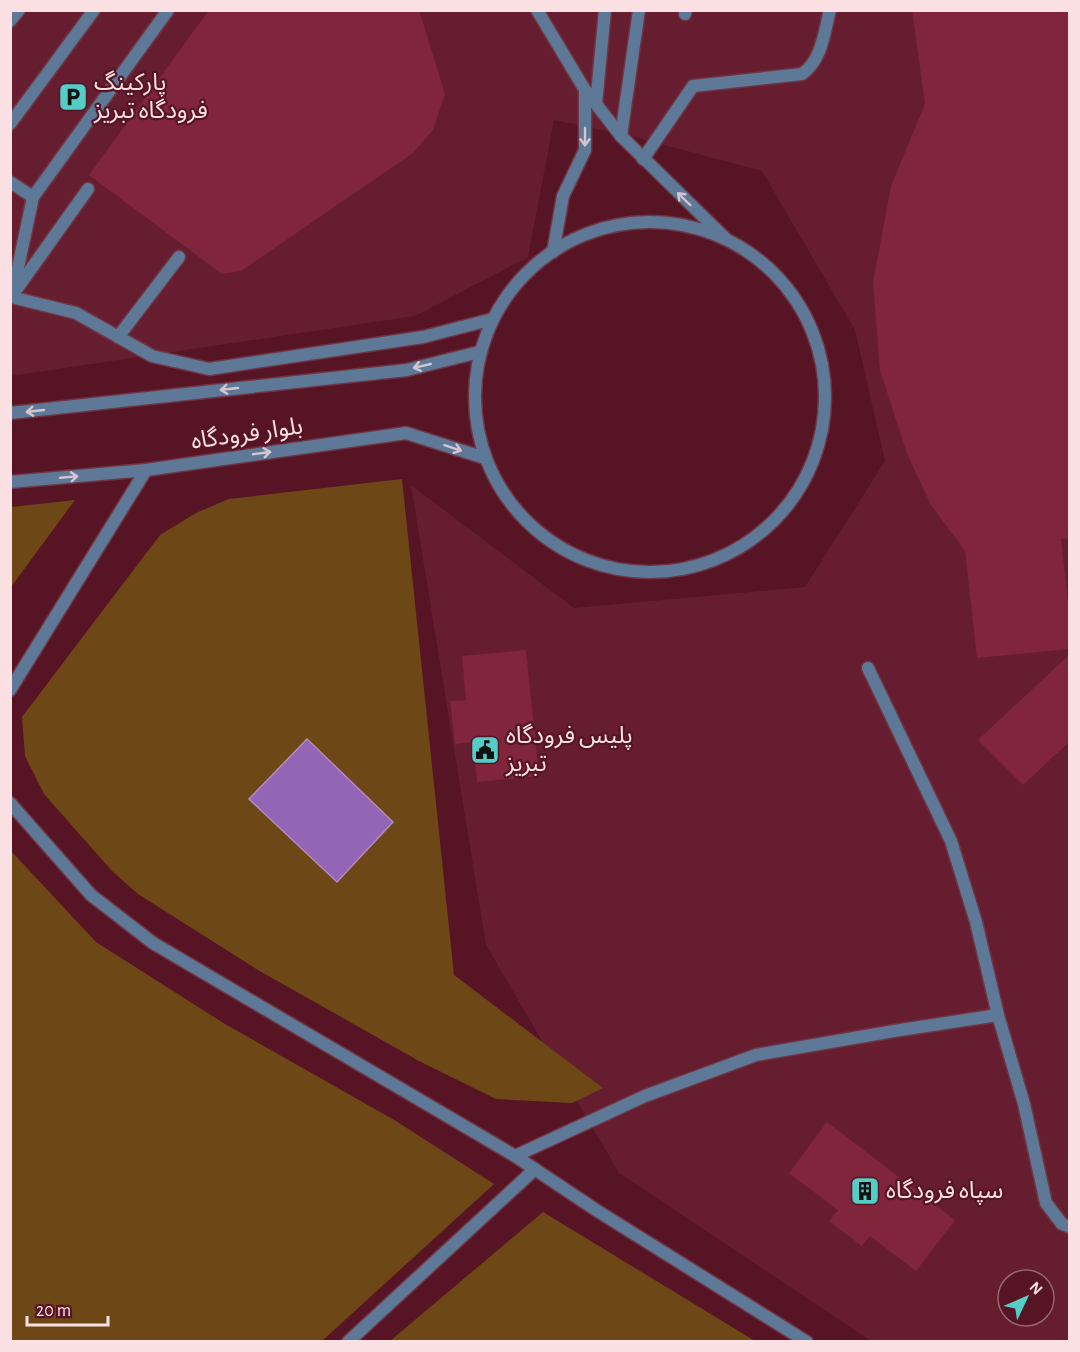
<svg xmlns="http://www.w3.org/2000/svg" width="1080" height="1352" viewBox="0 0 1080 1352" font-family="'Alegreya Sans','Noto Sans Arabic',sans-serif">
<rect width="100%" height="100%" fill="#561425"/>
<path fill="#661d30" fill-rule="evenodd" d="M10 11H1069V1341H871L619 1173 486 945 411 485 574 608 805 587 885 461 855 330 762 171 627 135 554 120 528 257 415 316 11 376ZM1008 1280H1044V1316H1008Z"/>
<g fill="#6d4816">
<path d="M402 479 454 975 603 1088 572 1103 496 1099 419 1061 258 970 138 894 112 871 44 794 25 756 22 717 160 535 196 513 229 499Z"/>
<path d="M75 500 11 587V507Z"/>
<path d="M11 851 96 942 225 1024 396 1121 494 1184 322 1341H11Z"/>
<path d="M543 1212 755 1341H390Z"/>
</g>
<path fill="#9365b4" stroke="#b28ac2" stroke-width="1.5" d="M307 739 393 822 337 882 249 799Z"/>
<g fill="#80253b">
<path d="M209 10H419L445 94 433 130 413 153 241 271 222 274 89 175Z"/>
<path d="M912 10H1070V538L1061 539 1070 620V649L977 658 965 551 931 505 907 454 880 370 873 283 891 186 925 104Z"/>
<path d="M526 650 539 776 477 782 473 742 455 744 450 701 466 700 462 656Z"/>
<path d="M1070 654V741L1023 785 978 740Z"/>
<path d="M827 1122 955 1220 916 1271 870 1236 862 1246 829 1221 838 1210 789 1173Z"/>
</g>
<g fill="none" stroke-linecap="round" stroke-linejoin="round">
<g stroke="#703543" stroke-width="15">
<g id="service">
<path d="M537 10 585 90"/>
<path d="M10 21 19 10"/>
<path d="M596 104 605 10"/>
<path d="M10 124 94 10"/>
<path d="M621 136 639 10"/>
<path d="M10 182 33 197"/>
<path d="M88 189 11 297 76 313 152 356 209 369 423 337 493 319"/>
<path d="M553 252 563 196 585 150V90L621 136 726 239"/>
<path d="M13 291 33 197 168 10"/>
<path d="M118 337 179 257"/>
<path d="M10 690 146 470"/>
<path d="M10 803 91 895 153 943 515 1156 645 1096 756 1055 900 1030 998 1015 976 922 951 841 868 668"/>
<path d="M998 1015 1024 1104 1046 1203 1062 1224 1070 1227"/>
<path d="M515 1156 596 1210 807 1342"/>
<path d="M348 1342 535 1169"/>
</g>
</g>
<g stroke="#703543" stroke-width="15">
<g id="minor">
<path d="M685 14 686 10"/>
<path d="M643 159 693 86 802 74C822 60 824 33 830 10"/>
</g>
</g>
<g stroke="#703543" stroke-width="15">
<g id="tertiary">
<circle cx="650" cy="397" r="175"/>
<path d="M10 413 407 370 479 352"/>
<path d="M10 482 146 470 406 433 485 458"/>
</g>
</g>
<use href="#service" stroke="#5d7997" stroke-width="12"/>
<use href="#minor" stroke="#5d7997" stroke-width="12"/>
<use href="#tertiary" stroke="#5d7997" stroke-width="12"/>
</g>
<defs><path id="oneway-shaft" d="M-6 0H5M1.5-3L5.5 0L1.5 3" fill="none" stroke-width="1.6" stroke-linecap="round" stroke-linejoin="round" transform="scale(1.5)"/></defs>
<g stroke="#d3c6d0">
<use href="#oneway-shaft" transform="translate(585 137) rotate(90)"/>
<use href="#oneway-shaft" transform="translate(684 199) rotate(-136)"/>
<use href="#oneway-shaft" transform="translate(422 366) rotate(167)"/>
<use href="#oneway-shaft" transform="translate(229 389) rotate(174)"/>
<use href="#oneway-shaft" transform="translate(35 411) rotate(174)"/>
<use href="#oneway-shaft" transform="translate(453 448) rotate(18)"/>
<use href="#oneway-shaft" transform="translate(262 453) rotate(-8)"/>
<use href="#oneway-shaft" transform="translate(69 477) rotate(-5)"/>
</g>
<defs>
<g id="parking-square" transform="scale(1.5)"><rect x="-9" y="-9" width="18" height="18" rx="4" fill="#54cdc6" stroke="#561425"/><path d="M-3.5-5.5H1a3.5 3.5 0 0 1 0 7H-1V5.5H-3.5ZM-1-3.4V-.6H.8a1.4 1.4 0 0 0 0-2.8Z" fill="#111"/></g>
<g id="civic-square" transform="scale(1.5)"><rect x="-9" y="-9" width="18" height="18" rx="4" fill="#54cdc6" stroke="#561425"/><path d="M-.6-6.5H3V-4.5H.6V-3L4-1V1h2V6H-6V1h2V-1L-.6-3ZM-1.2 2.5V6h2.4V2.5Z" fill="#111"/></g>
<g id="building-square" transform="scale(1.5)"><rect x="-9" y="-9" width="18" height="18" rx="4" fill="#54cdc6" stroke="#561425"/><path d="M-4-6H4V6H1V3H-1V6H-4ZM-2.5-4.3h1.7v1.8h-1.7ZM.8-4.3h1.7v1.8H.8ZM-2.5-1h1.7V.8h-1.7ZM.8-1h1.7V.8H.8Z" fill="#111"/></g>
</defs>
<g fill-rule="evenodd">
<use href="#parking-square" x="73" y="97"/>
<use href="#civic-square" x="485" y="750"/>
<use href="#building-square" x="865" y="1191"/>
</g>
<g text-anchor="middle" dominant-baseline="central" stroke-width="4.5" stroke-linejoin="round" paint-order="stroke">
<g font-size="24" fill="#fae0e3" stroke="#561425" text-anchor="start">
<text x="94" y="83">پارکینگ<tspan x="94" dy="28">فرودگاه تبریز</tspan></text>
<text x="506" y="736">پلیس فرودگاه<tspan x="506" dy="28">تبریز</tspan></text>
<text x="886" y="1191">سپاه فرودگاه</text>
</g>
<g font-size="24" fill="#fae0e3" stroke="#561425">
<text transform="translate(247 434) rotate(-8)">بلوار فرودگاه</text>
</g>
</g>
<rect width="1080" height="1352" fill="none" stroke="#fae0e3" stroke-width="24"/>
<g transform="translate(1026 1298) rotate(46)"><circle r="28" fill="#561425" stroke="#986671" stroke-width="1.5"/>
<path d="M0-4.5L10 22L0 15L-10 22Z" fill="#54cdc6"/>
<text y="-9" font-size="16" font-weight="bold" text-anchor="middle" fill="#fae0e3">N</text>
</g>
<path d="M27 1316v9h81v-9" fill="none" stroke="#fae0e3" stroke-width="3"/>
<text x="36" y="1316" font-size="18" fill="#fae0e3" stroke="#561425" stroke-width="4.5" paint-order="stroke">20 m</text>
</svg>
